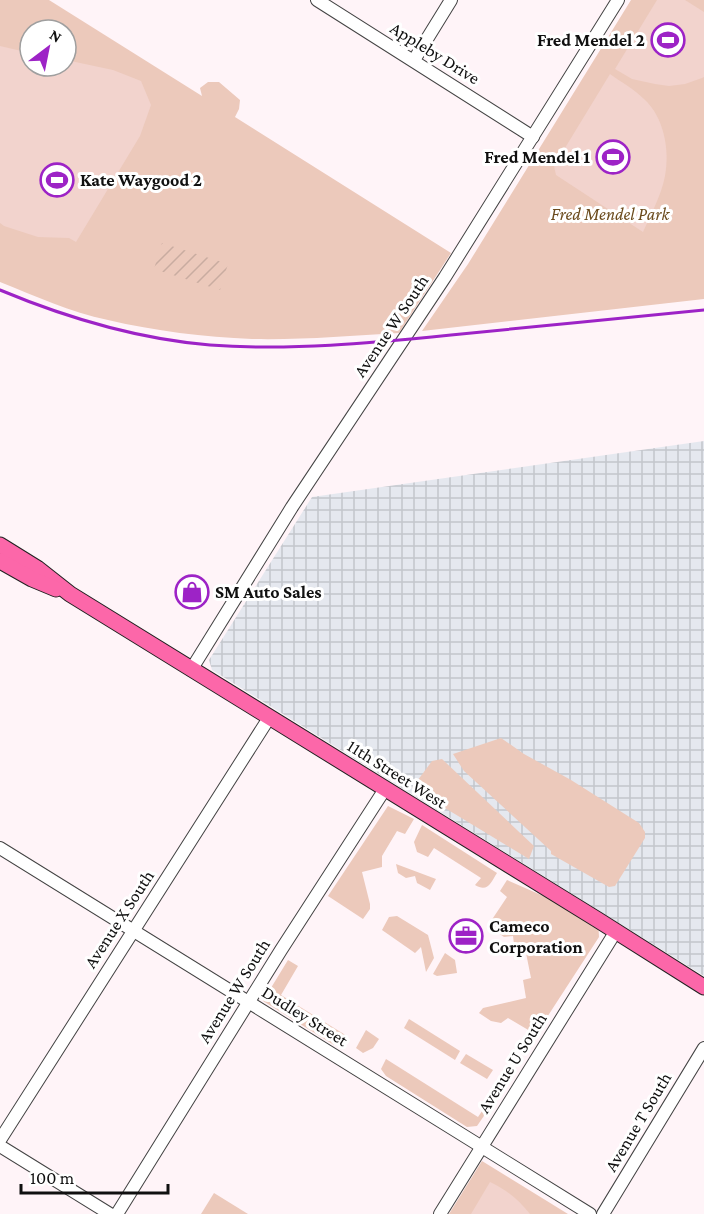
<svg xmlns="http://www.w3.org/2000/svg" width="704" height="1214" viewBox="0 0 704 1214" font-family="'Crimson Pro',serif">
<defs>
<pattern id="industrial-grid" width="8" height="8" patternUnits="userSpaceOnUse" patternTransform="scale(1.5)"><rect width="8" height="8" fill="#e5e8ef"/><path d="M0 4h8M4 0v8" fill="none" stroke="#c3c6cc"/></pattern>
<pattern id="garden-furrows" width="10" height="10" patternUnits="userSpaceOnUse" patternTransform="scale(1.5)"><rect width="10" height="10" fill="#ecc9bb"/><path d="M-1 1l2-2M0 10L10 0M9 11l2-2" fill="none" stroke="#c9aca0"/></pattern>
</defs>
<rect width="100%" height="100%" fill="#fff4f8"/>
<path fill="url(#industrial-grid)" d="M704 441V976L212 670 209 660 312 497Z"/>
<g fill="#ecc9bb" fill-rule="evenodd">
<path d="M0 0H49L202 96 200 88 208 82H219L240 100 239 109 235 117 451 253 399 333C350 336 301 340 252 339 204 337 155 331 108 320 70 312 35 296 0 282ZM30 30H66V66H30Z"/>
<path d="M631 0H704V299L422 331 468 264Z"/>
<path d="M501 738 524 754 571 780 639 823 645 832V838L615 886 609 887 551 854V851L464 771 453 754Z"/>
<path d="M442 759 534 846 529 859 412 788 432 761Z"/>
<path d="M388 806 414 819 405 834 397 831 382 856V867L362 872 370 904V909L363 919 328 896Z"/>
<path d="M422 825 497 873C491 882 488 893 475 885L481 878 434 848 428 857 417 852 414 842Z"/>
<path d="M396 864 436 879 430 890 417 883 415 876 406 878 398 873Z"/>
<path d="M507 880 598 920 599 937 529 1045 530 1031 508 1018 501 1023 491 1021 479 1013 483 1008 526 998 523 980 531 978 524 943 514 944 513 936 504 937 494 930 491 921 507 897 500 891Z"/>
<path d="M397 916 428 935 434 958 426 972 421 947 415 953 382 930 389 917Z"/>
<path d="M445 953 455 960 457 973 437 976 433 974Z"/>
<path d="M288 960 298 966 281 995 347 1036 341 1045H334L263 1001Z"/>
<path d="M409 1019 460 1051 455 1060 404 1028Z"/>
<path d="M366 1030 379 1039 373 1048 363 1053 356 1048Z"/>
<path d="M466 1054 493 1070 487 1079 460 1063Z"/>
<path d="M386 1059 478 1117 495 1092 499 1094 477 1126 467 1127 386 1076 381 1069Z"/>
<path d="M482 1161 568 1214H449Z"/>
<path d="M214 1193 248 1214H201Z"/>
</g>
<path fill="url(#garden-furrows)" d="M162 243 228 264 220 290 154 269Z"/>
<g fill="#f2d3cd">
<path d="M657 0H685L704 12V77L702 78 685 84 669 86 655 84 632 79 615 69Z"/>
<path d="M0 46 30 53V66H66V60L113 70 141 81 151 105 140 136 76 242 69 238 38 237 4 226 0 223Z"/>
<path d="M610 74C621 82 634 89 644 99 664 117 670 150 665 176 661 196 651 214 643 232L556 175 554 166Z"/>
<path d="M490 1182C507 1190 518 1199 530 1214H471Z"/>
</g>
<g fill="none" stroke-linecap="round" stroke-linejoin="round">
<g stroke="#434343" stroke-width="14">
<g id="minor">
<path d="M317 0 533 137"/>
<path d="M414 60 451 0"/>
<path d="M191 670 292 507 445 277 618 0"/>
<path d="M0 848 590 1214"/>
<path d="M0 1140 269 718"/>
<path d="M0 1146 110 1214"/>
<path d="M117 1214 281 950 385 789"/>
<path d="M440 1214 616 931"/>
<path d="M603 1214 704 1048"/>
</g>
</g>
<g stroke="#212121" stroke-width="17">
<g id="major">
<path d="M0 545 37 568 70 594 598 920 704 987"/>
<path d="M0 561 32 579 56 589"/>
</g>
</g>
<use href="#minor" stroke="#fff" stroke-width="12"/>
<use href="#major" stroke="#fc67a9" stroke-width="15"/>
<path stroke="#9d23c6" stroke-width="3" d="M0 290C67 318 138 339 210 345 290 351 371 343 451 335 535 327 620 318 704 310"/>
</g>
<defs>
<g id="stadium-ring" transform="scale(1.725)"><circle r="9.5" fill="#fff" stroke="#9d23c6" stroke-width="1.5"/><path d="M0-5a6.5 5 0 1 0 0 10a6.5 5 0 1 0 0-10ZM-3.5-1.8h7v3.6h-7Z" fill="#9d23c6"/></g>
<g id="shop-ring" transform="scale(1.725)"><circle r="9.5" fill="#fff" stroke="#9d23c6" stroke-width="1.5"/><path d="M-5-2.5h2.3a2.7 3.5 0 0 1 5.4 0H5L5.5 6h-11ZM-1.5-2.5h3a1.5 2.3 0 0 0-3 0Z" fill="#9d23c6"/></g>
<g id="office-ring" transform="scale(1.725)"><circle r="9.5" fill="#fff" stroke="#9d23c6" stroke-width="1.5"/><path d="M-6-3h4V-5.5h4V-3h4V5H-6ZM-1-4.5V-3h2v-1.5ZM-6 0V1H6V0Z" fill="#9d23c6"/></g>
</defs>
<g fill-rule="evenodd">
<use href="#stadium-ring" x="668" y="40"/>
<use href="#stadium-ring" x="613" y="157"/>
<use href="#stadium-ring" x="57" y="180"/>
<use href="#shop-ring" x="192" y="592"/>
<use href="#office-ring" x="466" y="936"/>
</g>
<g text-anchor="middle" dominant-baseline="central" stroke-width="6" stroke-linejoin="round" paint-order="stroke">
<g font-size="18" font-weight="bold" fill="#101010" stroke="#fff" text-anchor="start">
<text x="645" y="40" text-anchor="end">Fred Mendel 2</text>
<text x="590" y="157" text-anchor="end">Fred Mendel 1</text>
<text x="80" y="180">Kate Waygood 2</text>
<text x="215" y="592">SM Auto Sales</text>
<text x="489" y="926">Cameco<tspan x="489" dy="21">Corporation</tspan></text>
</g>
<g font-size="18" fill="#101010" stroke="#fff">
<text transform="translate(435 53) rotate(32)">Appleby Drive</text>
<text transform="translate(391 326) rotate(-56)">Avenue W South</text>
<text transform="translate(397 774) rotate(32)">11th Street West</text>
<text transform="translate(119 919) rotate(-57)">Avenue X South</text>
<text transform="translate(234 991) rotate(-58)">Avenue W South</text>
<text transform="translate(305 1016) rotate(32)">Dudley Street</text>
<text transform="translate(512 1063) rotate(-58)">Avenue U South</text>
<text transform="translate(638 1122) rotate(-59)">Avenue T South</text>
</g>
<g font-size="18" font-style="italic" fill="#6b4b1d" stroke="#fff">
<text x="610" y="214">Fred Mendel Park</text>
</g>
</g>
<g transform="translate(48 48) rotate(32)"><circle r="28" fill="#ffffff" stroke="#9f9f9f" stroke-width="1.5"/>
<path d="M0-4.5L10 22L0 15L-10 22Z" fill="#9d23c6"/>
<text y="-9" font-size="16" font-weight="bold" text-anchor="middle" fill="#101010">N</text>
</g>
<path d="M21 1184v9h147v-9" fill="none" stroke="#101010" stroke-width="3"/>
<text x="30" y="1184" font-size="18" fill="#101010" stroke="#ffffff" stroke-width="4.5" paint-order="stroke">100 m</text>
</svg>
